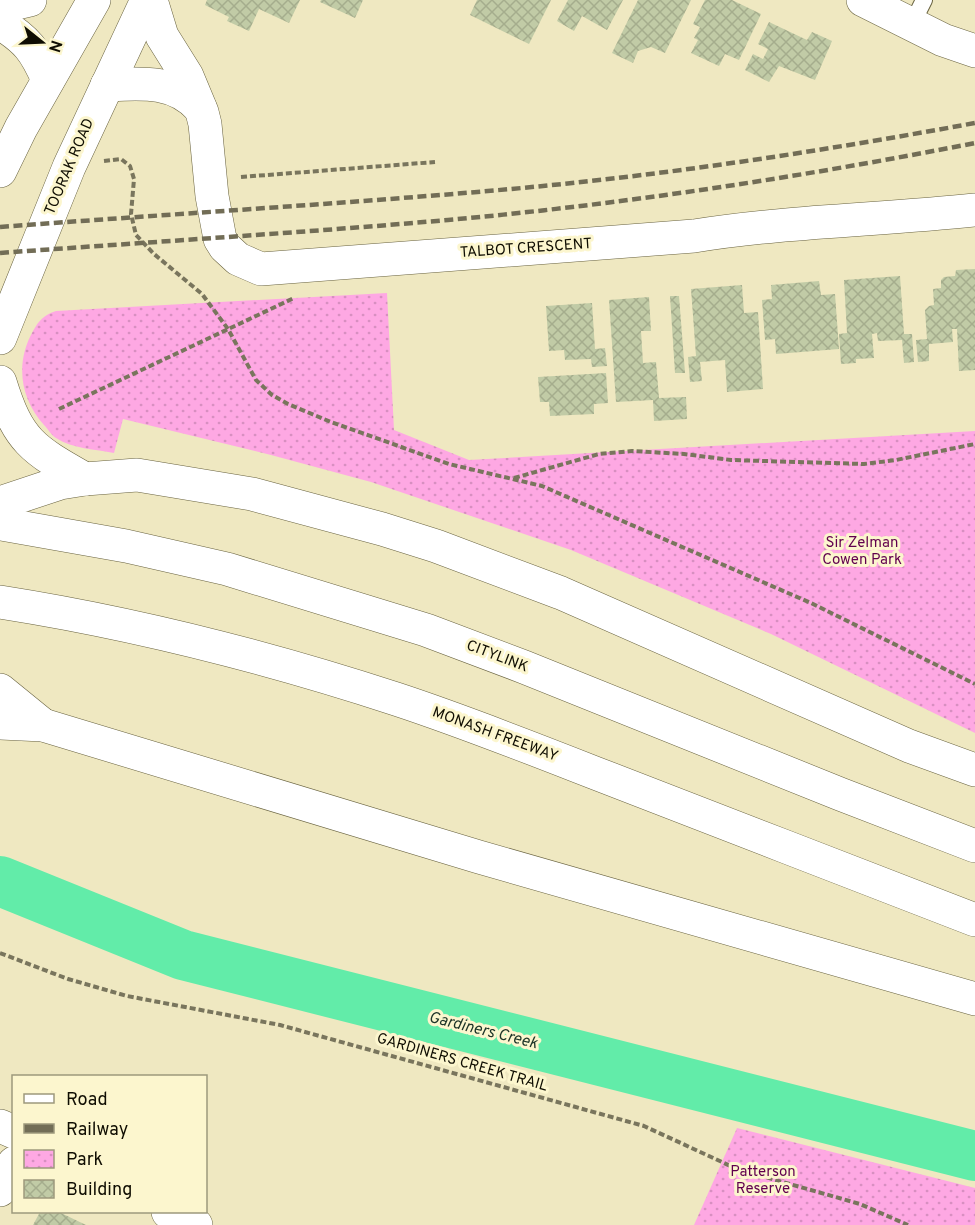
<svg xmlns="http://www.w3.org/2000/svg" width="975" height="1225" viewBox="0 0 975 1225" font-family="Overpass,sans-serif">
<defs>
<pattern id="park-dots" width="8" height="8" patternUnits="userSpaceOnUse" patternTransform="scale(1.5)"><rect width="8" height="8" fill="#fea8e3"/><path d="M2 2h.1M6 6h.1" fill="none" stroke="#d88fc1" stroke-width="1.8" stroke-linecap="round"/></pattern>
<pattern id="building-cross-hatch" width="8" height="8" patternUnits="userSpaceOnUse" patternTransform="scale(1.5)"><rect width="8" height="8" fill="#c1cba6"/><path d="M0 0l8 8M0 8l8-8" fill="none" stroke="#a5ad8d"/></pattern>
</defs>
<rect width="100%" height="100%" fill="#efe8c1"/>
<g fill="url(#park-dots)">
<path d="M387 293 394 430 469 460 975 431V733L771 634 571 550 371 482 271 455 123 419 114 453C95 449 73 449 56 438 51 435 48 429 44 425 20 398 15 363 33 331 39 320 44 315 56 311Z"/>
<path d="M737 1128 975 1188V1225H694Z"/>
</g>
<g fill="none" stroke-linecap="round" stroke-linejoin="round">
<path stroke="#62eca9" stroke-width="50" d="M0 881 183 955 975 1156"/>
</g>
<g fill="url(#building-cross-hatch)">
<path d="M207 0H300L289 23 259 9 249 31 227 21 229 17 205 5Z"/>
<path d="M321 0H363L355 18 320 2Z"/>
<path d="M477 0H551L529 44 470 15Z"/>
<path d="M568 0H623L607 30 582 16 574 31 557 21Z"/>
<path d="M638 0H691L665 53 651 47 638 51 633 63 612 53Z"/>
<path d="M705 0H732L761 14 739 60 725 54 719 66 691 53 698 40 694 38 700 27 693 24Z"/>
<path d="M769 22 807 40 812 32 832 41 815 80 779 66 769 82 745 70 753 54 763 59 768 49 758 44Z"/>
<path d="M975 269V370L959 371 957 329H952L953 342 929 344V361L918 362 916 340 927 339 925 310 929 306 934 305 933 289 941 288V280L944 277 955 276 956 270Z"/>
<path d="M900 276 904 334H912L914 362 904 363 902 340 878 341 877 333 872 334 874 358 856 359V363L841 364 839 334 847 333 844 280Z"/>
<path d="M819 281 821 295 835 294 839 349 776 354 775 339 765 340 762 300 772 299 771 285Z"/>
<path d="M742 285 744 313 758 312 763 389 727 392 725 360 700 362 702 381 690 382 688 357 696 356 691 289Z"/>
<path d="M670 296H679L685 373H675Z"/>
<path d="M649 297 651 331H641L643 363 656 362 659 398 686 397 687 419 654 421 653 400 616 402 609 300Z"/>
<path d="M592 303 595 349 605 348 607 366 592 367 591 359 565 360 564 350 549 351 546 306Z"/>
<path d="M606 373 608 403 594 404V414L550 416 549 402H540L538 377Z"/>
<path d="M40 1212H59L86 1225H33Z"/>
</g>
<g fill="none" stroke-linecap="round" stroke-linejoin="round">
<g stroke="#696340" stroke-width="18">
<path id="lane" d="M912 24 924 0"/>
</g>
<g stroke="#696340" stroke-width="34">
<g id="street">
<path d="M151 0 162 36 187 76 202 112 205 124 212 196 220 239 225 247 238 259 261 269 694 236C787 221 882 220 975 210"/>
<path d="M863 0 943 40 975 51"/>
<path d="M0 7 30 0"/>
<path d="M0 23C27 40 35 50 48 80"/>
<path d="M107 85C142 83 175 80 200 108"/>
<path d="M0 1190 14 1163"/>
</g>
</g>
<g stroke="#696340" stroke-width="34">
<g id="secondary">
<path d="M0 1126 14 1132"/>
<path d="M168 1212 196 1225"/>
</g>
</g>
<g stroke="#696340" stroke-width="34">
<g id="primary">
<path d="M0 171 21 128 94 0"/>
<path d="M0 338 69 167 147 0"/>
</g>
</g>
<g stroke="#696340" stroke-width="34">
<g id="highway">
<path d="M0 382C18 441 32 449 85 479"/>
<path d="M0 503 60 483 85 479 137 475 252 494 382 529 436 546 561 593 909 746 975 770"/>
<path d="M2 524 126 546 227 569 426 630 524 667 840 794 975 846"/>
<path d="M0 602C134 623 267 657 396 699 463 721 529 747 595 773 722 821 848 872 975 920"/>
<path d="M0 690 43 725"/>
<path d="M0 723 43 725 479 857 975 999"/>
</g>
</g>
<g stroke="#79755d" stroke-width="4" stroke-dasharray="6 3" stroke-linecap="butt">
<path d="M104 161 121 159 130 166 134 179 131 214 136 235 154 254 202 294 228 329 256 380 272 395 288 404 331 422 449 464 542 486 811 603 975 684"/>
<path d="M241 177 435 162"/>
<path d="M59 409 294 298"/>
<path d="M514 478 599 454 632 451 684 454 731 460 864 464 896 460 975 444"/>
<path d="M0 953 68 979 127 996 280 1025 644 1126 737 1169 860 1204 908 1225"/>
</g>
<use href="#lane" stroke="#fff" stroke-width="16"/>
<use href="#street" stroke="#fff" stroke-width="33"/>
<use href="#secondary" stroke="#fff" stroke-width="33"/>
<use href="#primary" stroke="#fff" stroke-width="33"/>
<use href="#highway" stroke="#fff" stroke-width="33"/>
<g stroke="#726d56" stroke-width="4.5" stroke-dasharray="9 4.5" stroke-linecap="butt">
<path d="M0 227C170 214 341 204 511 189 667 175 822 151 975 123"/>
<path d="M0 253C149 242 299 233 448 220 625 204 801 177 975 143"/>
</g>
</g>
<g text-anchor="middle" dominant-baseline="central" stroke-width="6" stroke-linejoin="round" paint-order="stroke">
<g font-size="15" fill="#0f0d02" stroke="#fcf6ce">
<text transform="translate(70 167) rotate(-67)">TOORAK ROAD</text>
<text transform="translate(526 249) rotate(-4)">TALBOT CRESCENT</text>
<text transform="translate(497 657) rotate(21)">CITYLINK</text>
<text transform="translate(495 735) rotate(20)">MONASH FREEWAY</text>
<text transform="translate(462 1063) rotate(16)">GARDINERS CREEK TRAIL</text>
</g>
<g font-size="15" fill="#61004e" stroke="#fcf6ce">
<text x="862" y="543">Sir Zelman<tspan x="862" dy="17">Cowen Park</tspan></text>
<text x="763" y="1172">Patterson<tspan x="763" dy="17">Reserve</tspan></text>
</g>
<g font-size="16" font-style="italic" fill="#1d3428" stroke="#fcf6ce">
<text transform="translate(483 1031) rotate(14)">Gardiners Creek</text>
</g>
</g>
<rect x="12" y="1075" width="195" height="138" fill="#fcf6ce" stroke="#9d997c" stroke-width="1.5"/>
<rect x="24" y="1094" width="30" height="9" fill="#ffffff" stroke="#9d997c" stroke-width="1.5"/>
<text x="66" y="1105" font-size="18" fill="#0f0d02">Road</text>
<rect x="24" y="1124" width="30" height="9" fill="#726d56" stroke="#9d997c" stroke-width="1.5"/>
<text x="66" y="1135" font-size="18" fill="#0f0d02">Railway</text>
<rect x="24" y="1150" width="30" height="18" fill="url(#park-dots)" stroke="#9d997c" stroke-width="1.5"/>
<text x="66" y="1165" font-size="18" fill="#0f0d02">Park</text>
<rect x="24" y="1180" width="30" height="18" fill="url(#building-cross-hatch)" stroke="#9d997c" stroke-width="1.5"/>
<text x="66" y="1195" font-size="18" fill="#0f0d02">Building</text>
<g transform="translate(42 42) rotate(108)" stroke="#fcf6ce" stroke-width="4.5" paint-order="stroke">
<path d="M0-4.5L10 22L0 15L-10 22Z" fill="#0f0d02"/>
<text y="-9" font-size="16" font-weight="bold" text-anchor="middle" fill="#0f0d02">N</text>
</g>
</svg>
